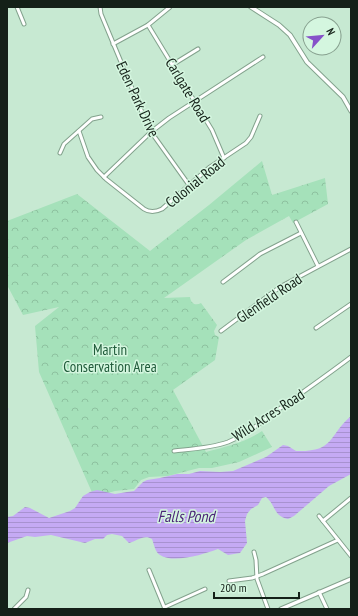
<svg xmlns="http://www.w3.org/2000/svg" width="358" height="616" viewBox="0 0 358 616" font-family="'PT Sans Narrow',sans-serif">
<defs>
<pattern id="park-crowns" width="20" height="18" patternUnits="userSpaceOnUse"><rect width="20" height="18" fill="#a5e1ba"/><path d="M2 6a3 3 0 1 1 6 0M12 15a3 3 0 1 1 6 0" fill="none" stroke="#8dc19f"/></pattern>
<pattern id="water-rules" width="6" height="5" patternUnits="userSpaceOnUse"><rect width="6" height="5" fill="#c5aaf4"/><path d="M0 2.5h6" fill="none" stroke="#a892d0"/></pattern>
</defs>
<rect width="100%" height="100%" fill="#c7e9d2"/>
<path fill="url(#park-crowns)" d="M262 161 272 195 325 178 328 204 293 223 289 216 246 240 164 298 190 297C191 304 196 306 201 303L217 325 214 331 215 335 219 337 215 360 173 390 206 452C225 447 246 442 262 431L272 447 239 462 212 468H199L168 476 149 477 141 480 134 489 115 491 94 497 39 372 35 326 59 307 23 315 7 285V221L77 194 150 251 209 205Z"/>
<path fill="url(#water-rules)" d="M351 416V474L329 486 294 516 288 519C273 516 276 505 266 497L262 498 258 505 251 509 247 514 245 521 247 543 240 553 228 555 218 549C204 554 174 564 160 555 155 552 154 544 152 539 144 534 137 541 129 543L122 536 112 534 107 535 103 539H95L85 543 51 535 35 537 27 536 7 543V517L13 516 25 507 30 508 49 518 70 511 75 508 83 496 90 492 97 490 115 494 127 492 134 491 143 482 147 480 160 478 177 474H189L200 471 220 472 233 471 266 457 283 445 288 446 296 451C335 452 327 437 351 416Z"/>
<g fill="none" stroke-linecap="round" stroke-linejoin="round">
<path stroke="#c5aaf4" stroke-width="1" d="M7 412 8 409"/>
<g stroke="#83a28d" stroke-width="5">
<g id="minor">
<path d="M17 7 24 24"/>
<path d="M100 7 101 14 149 129 189 185"/>
<path d="M148 25 212 130 224 158"/>
<path d="M113 44 148 25 170 7"/>
<path d="M172 65 198 49"/>
<path d="M79 131 88 157 97 170 106 179 144 209C150 213 156 212 162 209L210 167 246 143 251 137 260 116"/>
<path d="M60 153 64 144 92 119 101 117"/>
<path d="M104 177 151 132 169 118 263 57"/>
<path d="M296 222 318 266"/>
<path d="M223 282 260 254 301 233"/>
<path d="M316 328 351 304"/>
<path d="M221 331 280 287 351 249"/>
<path d="M174 451C192 449 211 448 228 442 246 435 260 423 275 412 300 394 326 376 351 357"/>
<path d="M319 516 351 556"/>
<path d="M323 521 351 498"/>
<path d="M254 552 256 560 257 579 268 609"/>
<path d="M149 570 165 609"/>
<path d="M229 581 252 578 263 574 338 540"/>
<path d="M319 592 327 609"/>
<path d="M165 607 205 589"/>
<path d="M14 609 26 597 28 590"/>
</g>
</g>
<g stroke="#83a28d" stroke-width="5.5">
<g id="tertiary">
<path d="M251 7 279 25 290 35 307 62 343 97 351 111"/>
<path d="M281 609 351 579"/>
</g>
</g>
<use href="#minor" stroke="#fff" stroke-width="3"/>
<use href="#tertiary" stroke="#fff" stroke-width="3.5"/>
</g>
<g text-anchor="middle" dominant-baseline="central" stroke-width="3" stroke-linejoin="round" paint-order="stroke">
<g font-size="15" fill="#142018" stroke="#d4f6df">
<text transform="translate(188 90) rotate(59)">Carlgate Road</text>
<text transform="translate(138 99) rotate(65)">Eden Park Drive</text>
<text transform="translate(195 182) rotate(-39)">Colonial Road</text>
<text transform="translate(269 298) rotate(-34)">Glenfield Road</text>
<text transform="translate(268 415) rotate(-33)">Wild Acres Road</text>
</g>
<g font-size="15" fill="#205b3a" stroke="#d4f6df">
<text x="110" y="349">Martin<tspan x="110" dy="17">Conservation Area</tspan></text>
</g>
<g font-size="16" font-style="italic" fill="#4b2478" stroke="#d4f6df">
<text x="186" y="516">Falls Pond</text>
</g>
</g>
<rect width="358" height="616" fill="none" stroke="#142018" stroke-width="16"/>
<g transform="translate(322 36) rotate(63)"><circle r="19" fill="#d4f6df" stroke="#87a08f"/>
<path d="M0-3L7 15L0 10L-7 15Z" fill="#8651c9"/>
<text y="-6" font-size="11" font-weight="bold" text-anchor="middle" fill="#142018">N</text>
</g>
<path d="M214 592v6h85v-6" fill="none" stroke="#142018" stroke-width="2"/>
<text x="220" y="592" font-size="12" fill="#142018" stroke="#d4f6df" stroke-width="3" paint-order="stroke">200 m</text>
</svg>
